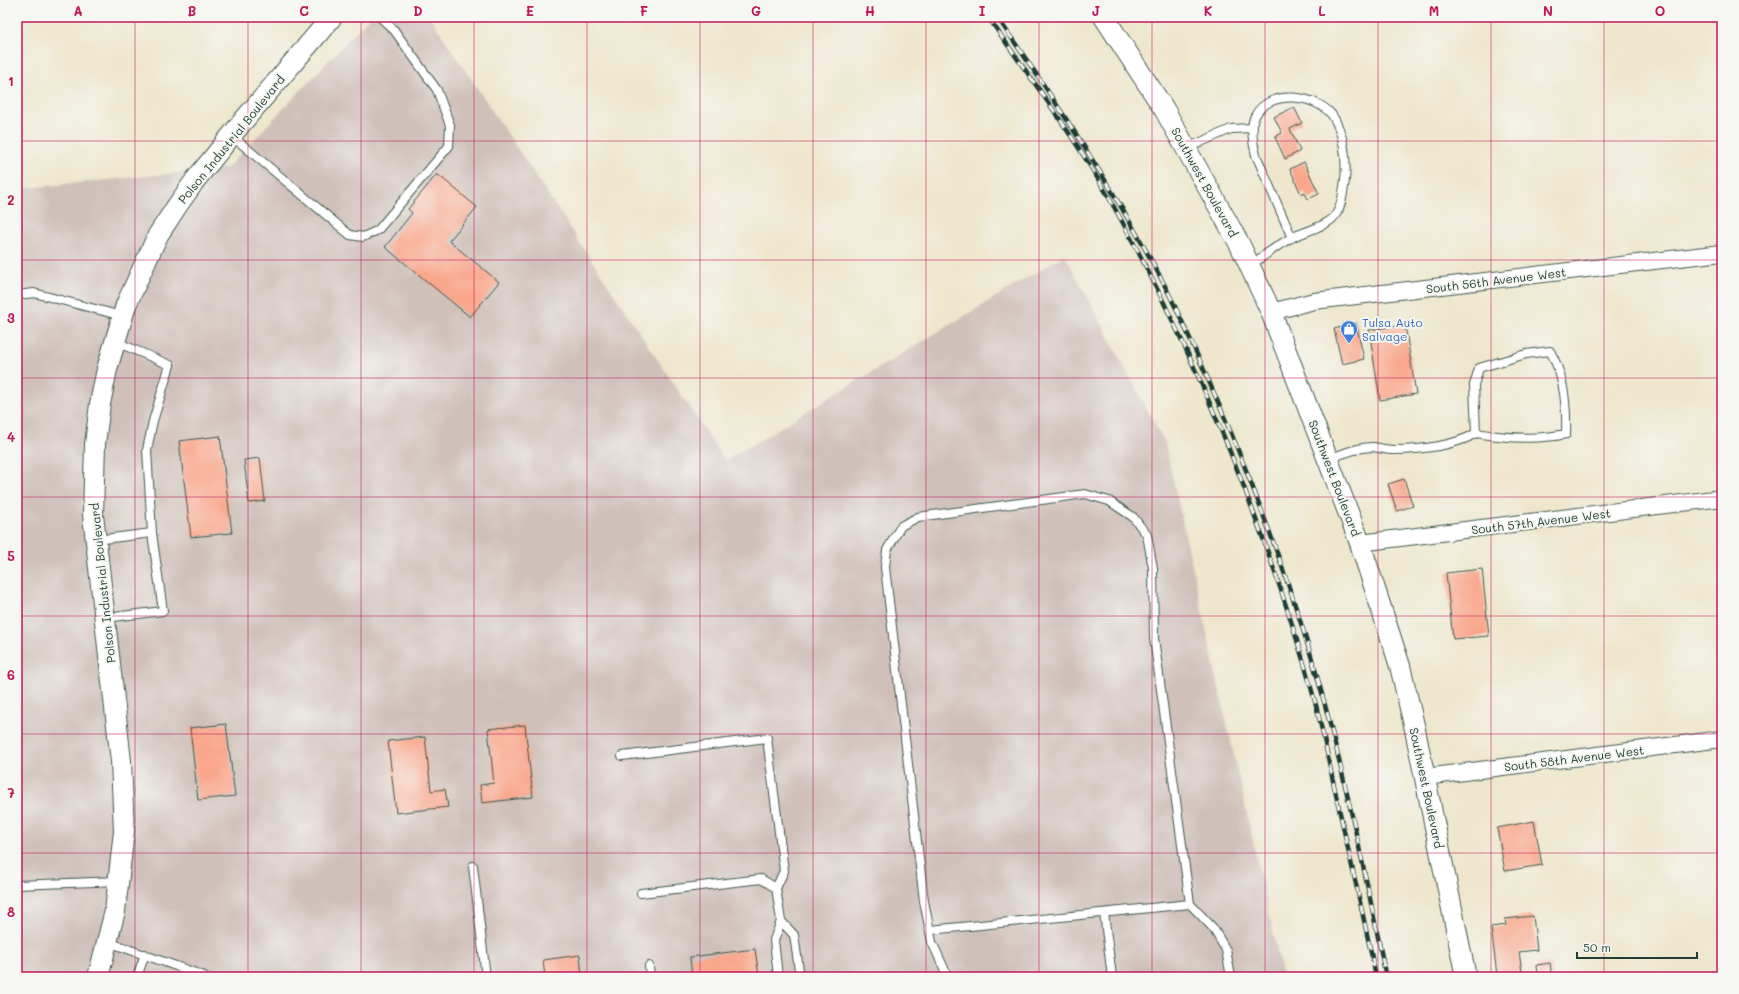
<svg xmlns="http://www.w3.org/2000/svg" width="1739" height="994" viewBox="0 0 1739 994" font-family="Mali,sans-serif">
<rect width="100%" height="100%" fill="#f6f6f2"/>
<filter id="ink" filterUnits="userSpaceOnUse"><feTurbulence type="fractalNoise" baseFrequency=".025" numOctaves="2"/><feDisplacementMap in="SourceGraphic" scale="8" xChannelSelector="R" yChannelSelector="G"/><feConvolveMatrix kernelMatrix="1 2 1 2 8 2 1 2 1" color-interpolation-filters="sRGB"/></filter>
<filter id="wash" filterUnits="userSpaceOnUse"><feTurbulence type="fractalNoise" baseFrequency=".012" numOctaves="4" result="noise"/><feDisplacementMap in="SourceGraphic" scale="16" xChannelSelector="R" yChannelSelector="G"/><feGaussianBlur stdDeviation="0.9" result="paint"/><feColorMatrix in="noise" values="0 0 0 0 0 0 0 0 0 0 0 0 0 0 0 0 0 1.4 0 .05"/><feComposite in="paint" operator="in"/></filter>
<g filter="url(#wash)">
<rect width="100%" height="100%" fill="#eee7cd"/>
<path fill="#cfc0ba" d="M370 17H430L725 461 1065 255 1165 443 1283 977H17V189L227 168Z"/>
<g id="blocks">
<g fill="#f9a68b">
<path d="M1294 107 1302 123 1290 129 1300 151 1285 159 1275 137 1282 133 1274 117Z"/>
<path d="M1304 162 1319 194 1308 199 1304 192 1301 194 1290 169Z"/>
<path d="M437 174 477 207 449 241 499 282 470 317 385 247 412 213 408 209Z"/>
<path d="M1356 323 1364 359 1342 364 1334 329Z"/>
<path d="M1405 325 1416 394 1380 400 1369 330Z"/>
<path d="M220 436 232 533 191 537 179 441Z"/>
<path d="M260 458 265 501 249 503 244 460Z"/>
<path d="M1404 479 1413 506 1397 511 1388 484Z"/>
<path d="M1482 569 1489 636 1453 639 1446 573Z"/>
<path d="M226 724 235 796 198 800 190 728Z"/>
<path d="M525 725 533 797 482 803 480 785 494 783 488 729Z"/>
<path d="M425 737 431 791 445 789 448 807 396 813 388 741Z"/>
<path d="M1534 821 1542 865 1505 871 1497 828Z"/>
<path d="M1533 916 1537 950 1519 952 1522 972 1497 975 1491 927 1506 925 1505 919Z"/>
<path d="M755 949 759 977H692L690 957Z"/>
<path d="M580 955 582 977H545L543 960Z"/>
<path d="M1550 963 1552 977H1538L1537 965Z"/>
<path d="M424 973 425 977H399V976Z"/>
</g>
</g>
</g>
<g filter="url(#ink)">
<use href="#blocks" fill-opacity="0" stroke="#3e564b" stroke-width="1"/>
<g fill="none" stroke-linecap="round" stroke-linejoin="round">
<g stroke="#3e564b" stroke-width="10">
<g id="service">
<path d="M232 136 350 235 363 237 378 230 449 146 450 125 437 90 394 30 380 17"/>
<path d="M1187 148 1231 129 1253 128"/>
<path d="M1250 266C1264 256 1277 245 1293 237 1304 232 1323 227 1332 219 1342 210 1343 192 1345 180 1347 159 1344 133 1332 115 1315 94 1269 89 1255 116 1250 125 1253 145 1256 155L1292 238"/>
<path d="M17 295 34 293 122 316"/>
<path d="M1328 459C1342 454 1358 447 1373 447 1380 448 1387 450 1394 450 1418 450 1456 446 1476 433 1505 438 1537 440 1566 434 1567 406 1564 375 1550 351L1526 354 1479 368 1474 385 1476 433"/>
<path d="M96 540 152 533"/>
<path d="M105 618 163 611 152 533 147 450 153 421 170 365 114 341"/>
<path d="M622 756 767 738 784 871 776 888"/>
<path d="M473 866 486 977"/>
<path d="M17 885 119 881"/>
<path d="M641 893 761 879 776 888 781 921"/>
<path d="M1104 913 1112 977"/>
<path d="M930 930 1190 904"/>
<path d="M108 942 207 977"/>
<path d="M649 966 650 977"/>
<path d="M137 977 145 954"/>
<path d="M778 977 774 940 781 921 794 935 800 977"/>
<path d="M948 977 932 942 924 901 885 567 887 550 901 526 918 517 1085 494 1109 501 1133 517 1147 535 1153 568 1154 638 1190 904 1213 928 1226 950 1231 977"/>
</g>
</g>
<g stroke="#3e564b" stroke-width="18">
<g id="minor">
<path d="M1271 312 1314 301 1722 253"/>
<path d="M1360 543 1722 498"/>
<path d="M1425 777 1722 739"/>
</g>
</g>
<g stroke="#3e564b" stroke-width="22">
<g id="tertiary">
<path d="M1104 17 1164 109 1240 245 1271 312 1360 543 1400 666 1414 725 1466 977"/>
<path d="M98 977 115 911 124 831 121 761 93 515 95 444 100 404 107 369 126 305 158 235 177 206 196 179 244 120 332 17"/>
</g>
</g>
<use href="#service" stroke="#fff" stroke-width="8"/>
<use href="#minor" stroke="#fff" stroke-width="16"/>
<use href="#tertiary" stroke="#fff" stroke-width="20"/>
<g stroke="#1f3d34" stroke-width="4.5">
<g id="rail">
<path d="M988 17C1029 76 1073 134 1108 196 1196 352 1268 532 1316 705 1325 741 1332 777 1340 813 1352 867 1365 922 1376 977"/>
<path d="M997 17C1057 103 1115 190 1164 284 1188 331 1208 379 1229 428 1266 518 1300 611 1325 705 1349 795 1368 886 1386 977"/>
</g>
</g>
<use href="#rail" stroke="#f6f6f2" stroke-width="3" stroke-dasharray="9" stroke-linecap="butt"/>
</g>
</g>
<path fill="none" stroke="#c2185b" stroke-width="1" stroke-opacity="0.55" d="M135 17V977M248 17V977M361 17V977M474 17V977M587 17V977M700 17V977M813 17V977M926 17V977M1039 17V977M1152 17V977M1265 17V977M1378 17V977M1491 17V977M1604 17V977M17 141H1722M17 260H1722M17 378H1722M17 497H1722M17 616H1722M17 734H1722M17 853H1722"/>
<defs>
<g id="shop-pin" transform="scale(0.9)"><path d="M0 17L-7.5 6A9.5 9.5 0 1 1 7.5 6Z" fill="#3f7fe0" stroke="#f6f6f2"/><path d="M-5-2.5h2.3a2.7 3.5 0 0 1 5.4 0H5L5.5 6h-11ZM-1.5-2.5h3a1.5 2.3 0 0 0-3 0Z" fill="#fff"/></g>
</defs>
<g fill-rule="evenodd">
<use href="#shop-pin" x="1349" y="329"/>
</g>
<g text-anchor="middle" dominant-baseline="central" stroke-width="4" stroke-linejoin="round" paint-order="stroke">
<g font-size="12" fill="#1f3d34" stroke="#f6f6f2">
<text transform="translate(231 139) rotate(-51)">Polson Industrial Boulevard</text>
<text transform="translate(1205 182) rotate(61)">Southwest Boulevard</text>
<text transform="translate(1496 280) rotate(-7)">South 56th Avenue West</text>
<text transform="translate(1335 478) rotate(69)">Southwest Boulevard</text>
<text transform="translate(1541 521) rotate(-7)">South 57th Avenue West</text>
<text transform="translate(102 583) rotate(-96)">Polson Industrial Boulevard</text>
<text transform="translate(1574 758) rotate(-7)">South 58th Avenue West</text>
<text transform="translate(1427 788) rotate(78)">Southwest Boulevard</text>
</g>
<g font-size="12" fill="#366cbe" stroke="#f6f6f2" text-anchor="start">
<text x="1362" y="322">Tulsa Auto<tspan x="1362" dy="14">Salvage</tspan></text>
</g>
</g>
<rect width="1739" height="994" fill="none" stroke="#f6f6f2" stroke-width="44"/>
<path d="M1577 952v6h120v-6" fill="none" stroke="#1f3d34" stroke-width="2"/>
<text x="1583" y="952" font-size="12" fill="#1f3d34" stroke="#f6f6f2" stroke-width="3" paint-order="stroke">50 m</text>
<rect x="22" y="22" width="1695" height="950" fill="none" stroke="#c2185b" stroke-width="1.5"/>
<g font-size="13" text-anchor="middle" font-weight="bold" fill="#c2185b">
<text x="78" y="16">A</text>
<text x="192" y="16">B</text>
<text x="304" y="16">C</text>
<text x="418" y="16">D</text>
<text x="530" y="16">E</text>
<text x="644" y="16">F</text>
<text x="756" y="16">G</text>
<text x="870" y="16">H</text>
<text x="982" y="16">I</text>
<text x="1096" y="16">J</text>
<text x="1208" y="16">K</text>
<text x="1322" y="16">L</text>
<text x="1434" y="16">M</text>
<text x="1548" y="16">N</text>
<text x="1660" y="16">O</text>
<text x="11" y="86">1</text>
<text x="11" y="205">2</text>
<text x="11" y="323">3</text>
<text x="11" y="442">4</text>
<text x="11" y="561">5</text>
<text x="11" y="680">6</text>
<text x="11" y="798">7</text>
<text x="11" y="917">8</text>
</g>
</svg>
